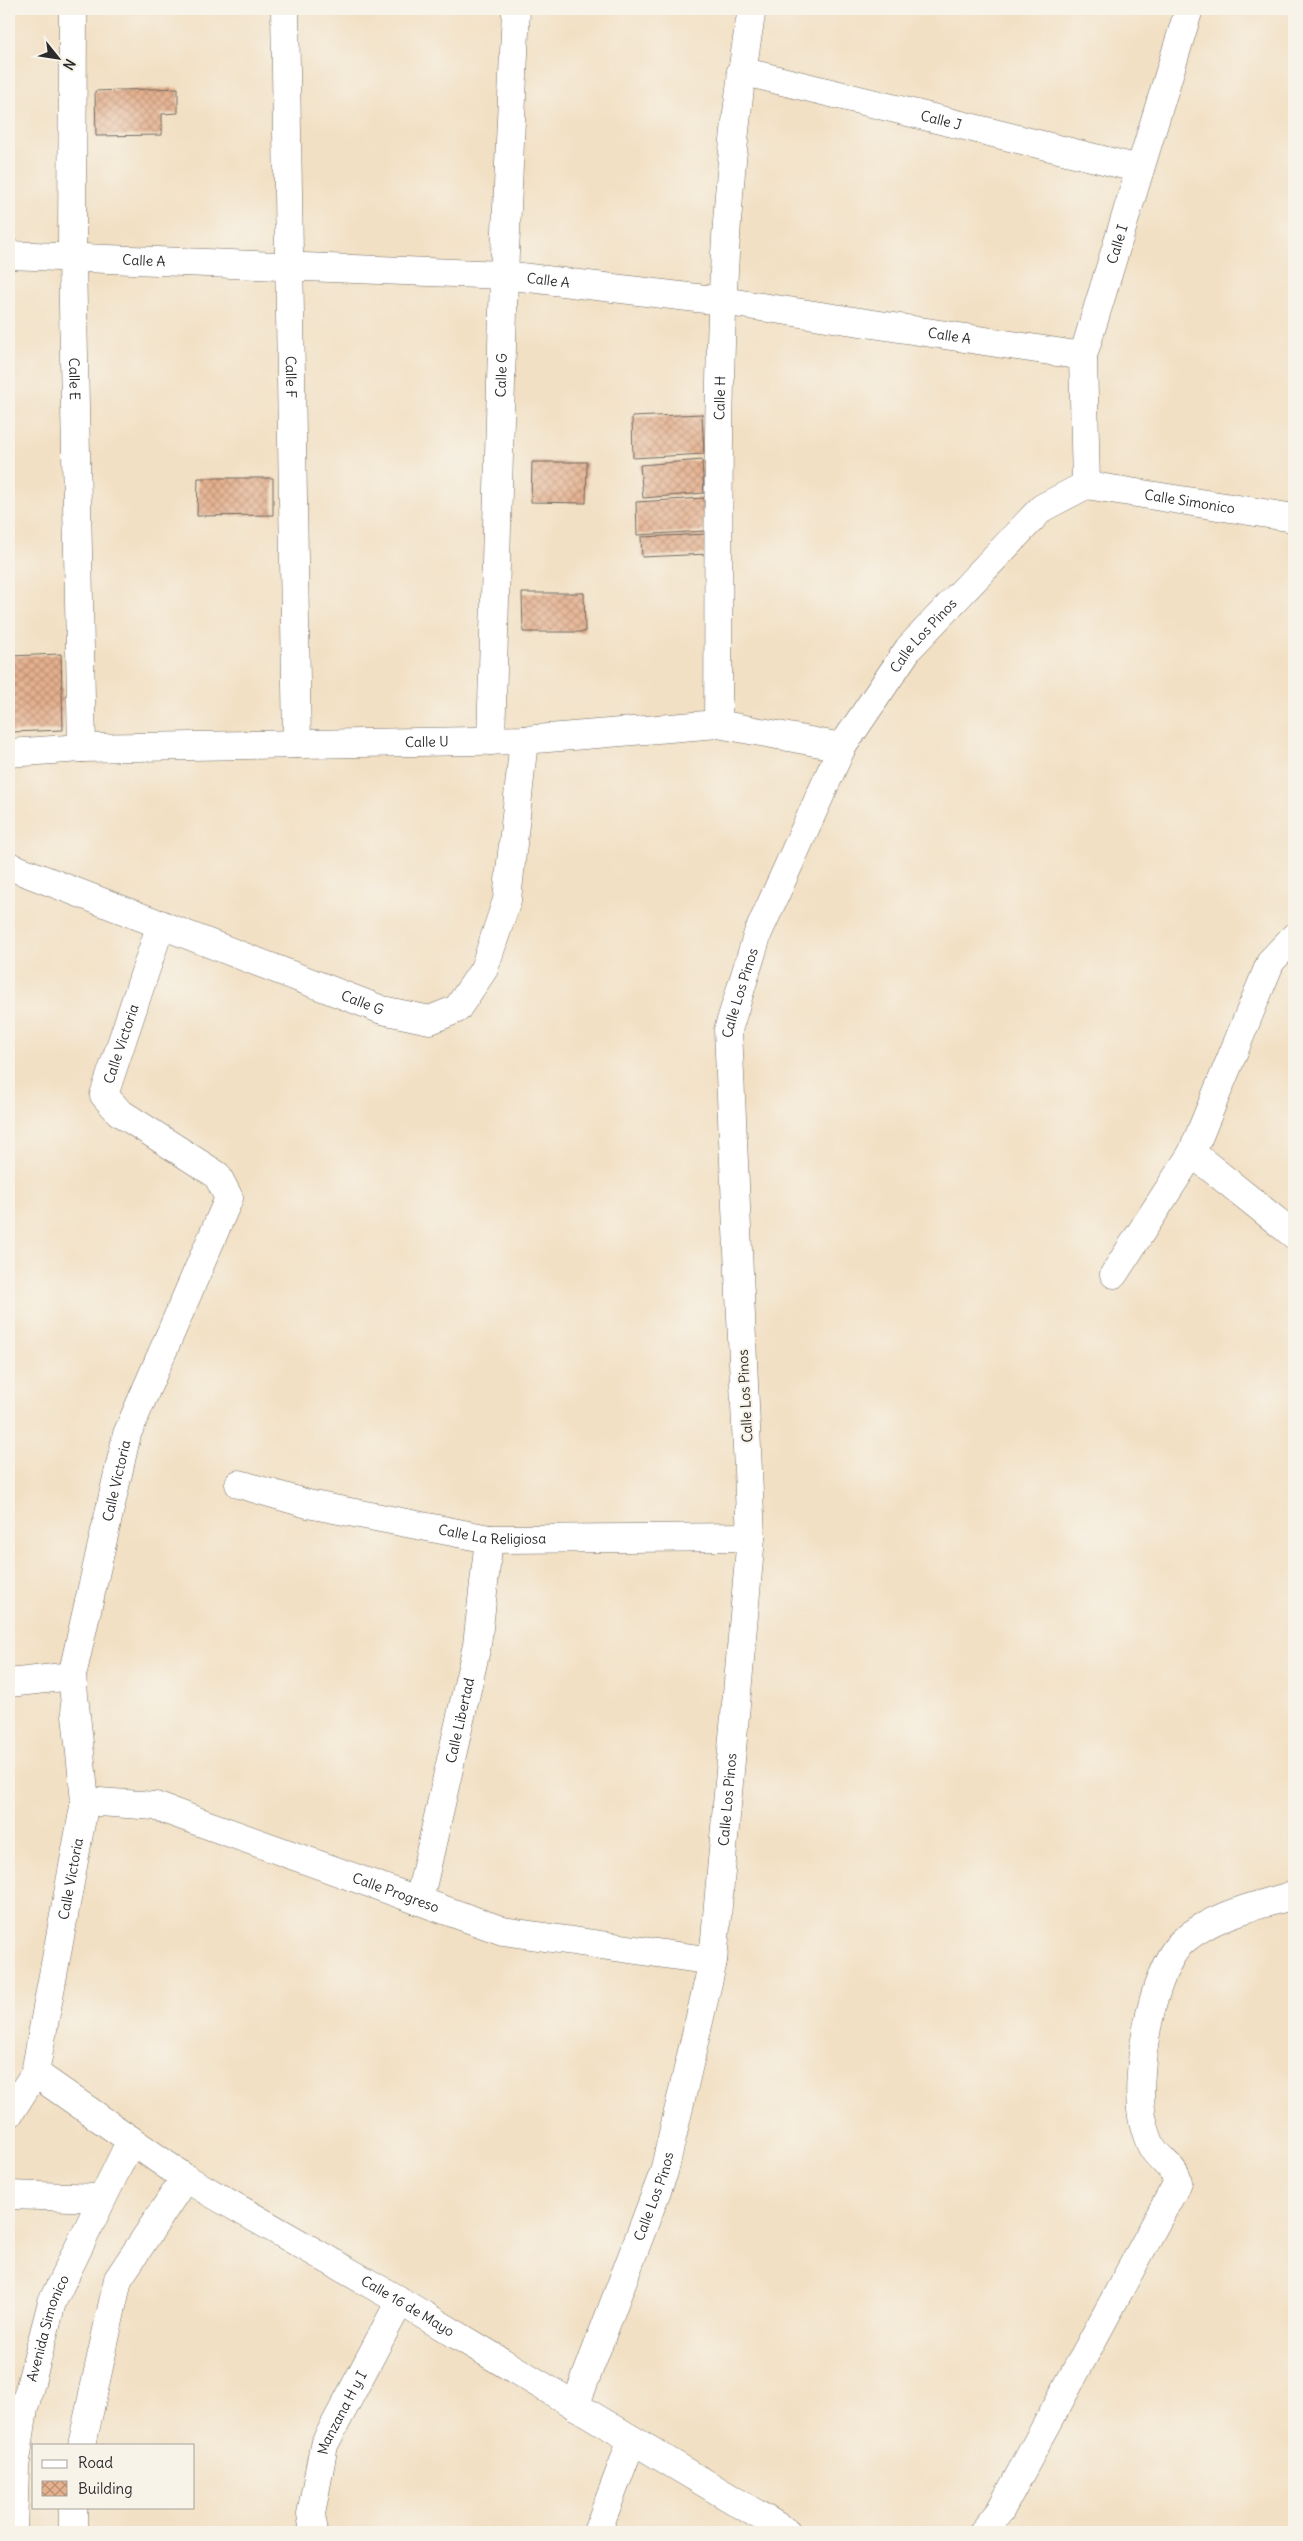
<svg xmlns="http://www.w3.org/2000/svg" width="1303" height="2541" viewBox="0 0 1303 2541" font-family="Delius,sans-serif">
<defs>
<pattern id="building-cross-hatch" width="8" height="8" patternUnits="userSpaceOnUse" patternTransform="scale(1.25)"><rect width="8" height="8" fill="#e5b08e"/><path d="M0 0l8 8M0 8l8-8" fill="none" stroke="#ba8f74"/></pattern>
</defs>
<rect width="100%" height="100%" fill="#f7f3e8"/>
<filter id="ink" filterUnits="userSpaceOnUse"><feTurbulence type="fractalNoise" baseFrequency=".02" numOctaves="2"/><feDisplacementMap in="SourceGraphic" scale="10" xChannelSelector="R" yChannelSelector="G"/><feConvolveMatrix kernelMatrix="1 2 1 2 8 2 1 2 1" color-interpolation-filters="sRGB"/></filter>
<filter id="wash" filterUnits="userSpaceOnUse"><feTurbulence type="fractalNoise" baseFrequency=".0096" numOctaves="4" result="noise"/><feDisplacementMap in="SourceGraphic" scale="20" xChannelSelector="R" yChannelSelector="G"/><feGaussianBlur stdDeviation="1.12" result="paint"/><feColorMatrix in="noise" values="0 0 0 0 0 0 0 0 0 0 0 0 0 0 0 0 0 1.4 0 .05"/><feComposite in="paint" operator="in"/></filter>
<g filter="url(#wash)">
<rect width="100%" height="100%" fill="#f2e0c4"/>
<g id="blocks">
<g fill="url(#building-cross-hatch)">
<path d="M178 88V113L162 114V135L96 136 95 91Z"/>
<path d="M702 414 704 454 633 458 632 417Z"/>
<path d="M702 460 704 493 643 498 640 465Z"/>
<path d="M532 462H587L586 503 531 502Z"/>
<path d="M198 478H273V515L197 516Z"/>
<path d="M704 498 705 531 637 535 636 502Z"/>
<path d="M708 534 709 554 642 557 641 537Z"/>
<path d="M522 593H584L585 632H523Z"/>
<path d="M61 654 63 730 11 732 10 656Z"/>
</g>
</g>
</g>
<g filter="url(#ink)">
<use href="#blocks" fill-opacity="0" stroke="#716a61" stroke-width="1"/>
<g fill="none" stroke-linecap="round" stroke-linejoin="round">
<g stroke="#716a61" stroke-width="29">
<g id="minor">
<path id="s1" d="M73 9 72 259 82 748"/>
<path id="s2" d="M285 9 297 744"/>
<path id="s3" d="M741 71 1140 169"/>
<path id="s4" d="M9 255 504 275 722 301 1083 356"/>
<path id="s5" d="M1086 485 1083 356 1189 9"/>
<path id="s6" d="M1086 485 1294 518"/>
<path id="s7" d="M718 724C720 488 711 243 752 9"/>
<path id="s8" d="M491 741 504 275 516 9"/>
<path id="s9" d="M9 753 82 748 524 740 718 724 842 747"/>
<path id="s10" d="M9 866 382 1010 430 1020 457 1009 484 969 507 900 524 740"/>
<path d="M1192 1153 1294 1235"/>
<path d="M1114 1274 1192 1153 1271 961 1294 937"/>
<path id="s11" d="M239 1484 308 1504 489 1539 751 1537"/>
<path d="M9 1683 72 1676"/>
<path id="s12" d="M85 1801 155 1806 503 1931 713 1961"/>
<path id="s13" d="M419 1901 477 1645 489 1539"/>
<path id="s14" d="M35 2073 185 2178 400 2301 787 2532"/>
<path id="s15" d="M9 2114 35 2073 85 1801 72 1676 127 1434 229 1198 217 1175 119 1112 104 1095 161 924"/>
<path d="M9 2195 101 2198"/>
<path id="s16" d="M575 2406 664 2172 713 1961 751 1537 728 1030 758 933 842 747 909 648 1042 508 1086 485"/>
<path d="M82 2445 118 2279 185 2178"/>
<path d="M73 2507V2532"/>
<path id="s17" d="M13 2532 15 2467 24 2409 52 2302 131 2140"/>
<path id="s18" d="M314 2532 311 2514 324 2445 400 2301"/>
<path d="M597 2532 632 2440"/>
<path d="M983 2532 1000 2511 1178 2182C1175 2167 1159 2160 1152 2147 1148 2140 1145 2129 1143 2121 1133 2080 1151 1970 1183 1941 1214 1914 1257 1906 1294 1895"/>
</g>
</g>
<use href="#minor" stroke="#fff" stroke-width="28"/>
</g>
</g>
<g text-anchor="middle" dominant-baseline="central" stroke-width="4" stroke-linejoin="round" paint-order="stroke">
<g font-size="14" fill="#2b2b2b" stroke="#f7f3e8">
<text stroke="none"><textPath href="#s3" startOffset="206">Calle J</textPath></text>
<text stroke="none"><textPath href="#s5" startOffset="246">Calle I</textPath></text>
<text stroke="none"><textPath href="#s4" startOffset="135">Calle A</textPath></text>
<text stroke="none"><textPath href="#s4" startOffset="540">Calle A</textPath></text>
<text stroke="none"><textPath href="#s4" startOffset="945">Calle A</textPath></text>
<text stroke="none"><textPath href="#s8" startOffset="366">Calle G</textPath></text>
<text stroke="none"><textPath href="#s2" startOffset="368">Calle F</textPath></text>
<text stroke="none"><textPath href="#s1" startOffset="370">Calle E</textPath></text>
<text stroke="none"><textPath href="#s7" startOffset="326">Calle H</textPath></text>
<text stroke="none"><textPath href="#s6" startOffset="105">Calle Simonico</textPath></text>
<text stroke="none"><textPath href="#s16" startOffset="1844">Calle Los Pinos</textPath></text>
<text stroke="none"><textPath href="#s9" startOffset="418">Calle U</textPath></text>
<text stroke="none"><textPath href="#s16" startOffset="1439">Calle Los Pinos</textPath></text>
<text stroke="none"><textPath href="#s10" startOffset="379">Calle G</textPath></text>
<text stroke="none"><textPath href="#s15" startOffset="1175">Calle Victoria</textPath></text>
<text transform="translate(745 1396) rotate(-93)">Calle Los Pinos</text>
<text stroke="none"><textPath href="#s15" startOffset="651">Calle Victoria</textPath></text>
<text stroke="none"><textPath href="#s11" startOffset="259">Calle La Religiosa</textPath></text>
<text stroke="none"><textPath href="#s13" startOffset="185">Calle Libertad</textPath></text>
<text stroke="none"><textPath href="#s16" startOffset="629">Calle Los Pinos</textPath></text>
<text stroke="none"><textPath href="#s15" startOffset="246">Calle Victoria</textPath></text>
<text stroke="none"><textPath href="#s12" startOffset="326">Calle Progreso</textPath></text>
<text stroke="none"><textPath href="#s16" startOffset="224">Calle Los Pinos</textPath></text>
<text stroke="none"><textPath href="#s14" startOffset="440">Calle 16 de Mayo</textPath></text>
<text stroke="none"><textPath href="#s17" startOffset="208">Avenida Simonico</textPath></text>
<text stroke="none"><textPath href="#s18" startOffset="125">Manzana H y I</textPath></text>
</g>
</g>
<rect width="1303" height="2541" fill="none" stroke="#f7f3e8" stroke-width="30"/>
<rect x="32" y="2444" width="162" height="65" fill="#f7f3e8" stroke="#a5a39c"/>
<rect x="42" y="2460" width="25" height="8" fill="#ffffff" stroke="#a5a39c"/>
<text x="78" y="2468" font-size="15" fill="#2b2b2b">Road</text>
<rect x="42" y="2481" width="25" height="15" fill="url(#building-cross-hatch)" stroke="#a5a39c"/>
<text x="78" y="2494" font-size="15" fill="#2b2b2b">Building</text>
<g transform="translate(58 58) rotate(120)" stroke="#f7f3e8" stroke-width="4" paint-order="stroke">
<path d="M0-4L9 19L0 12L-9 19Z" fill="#2b2b2b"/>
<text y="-8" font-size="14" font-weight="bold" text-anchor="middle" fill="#2b2b2b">N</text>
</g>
</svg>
